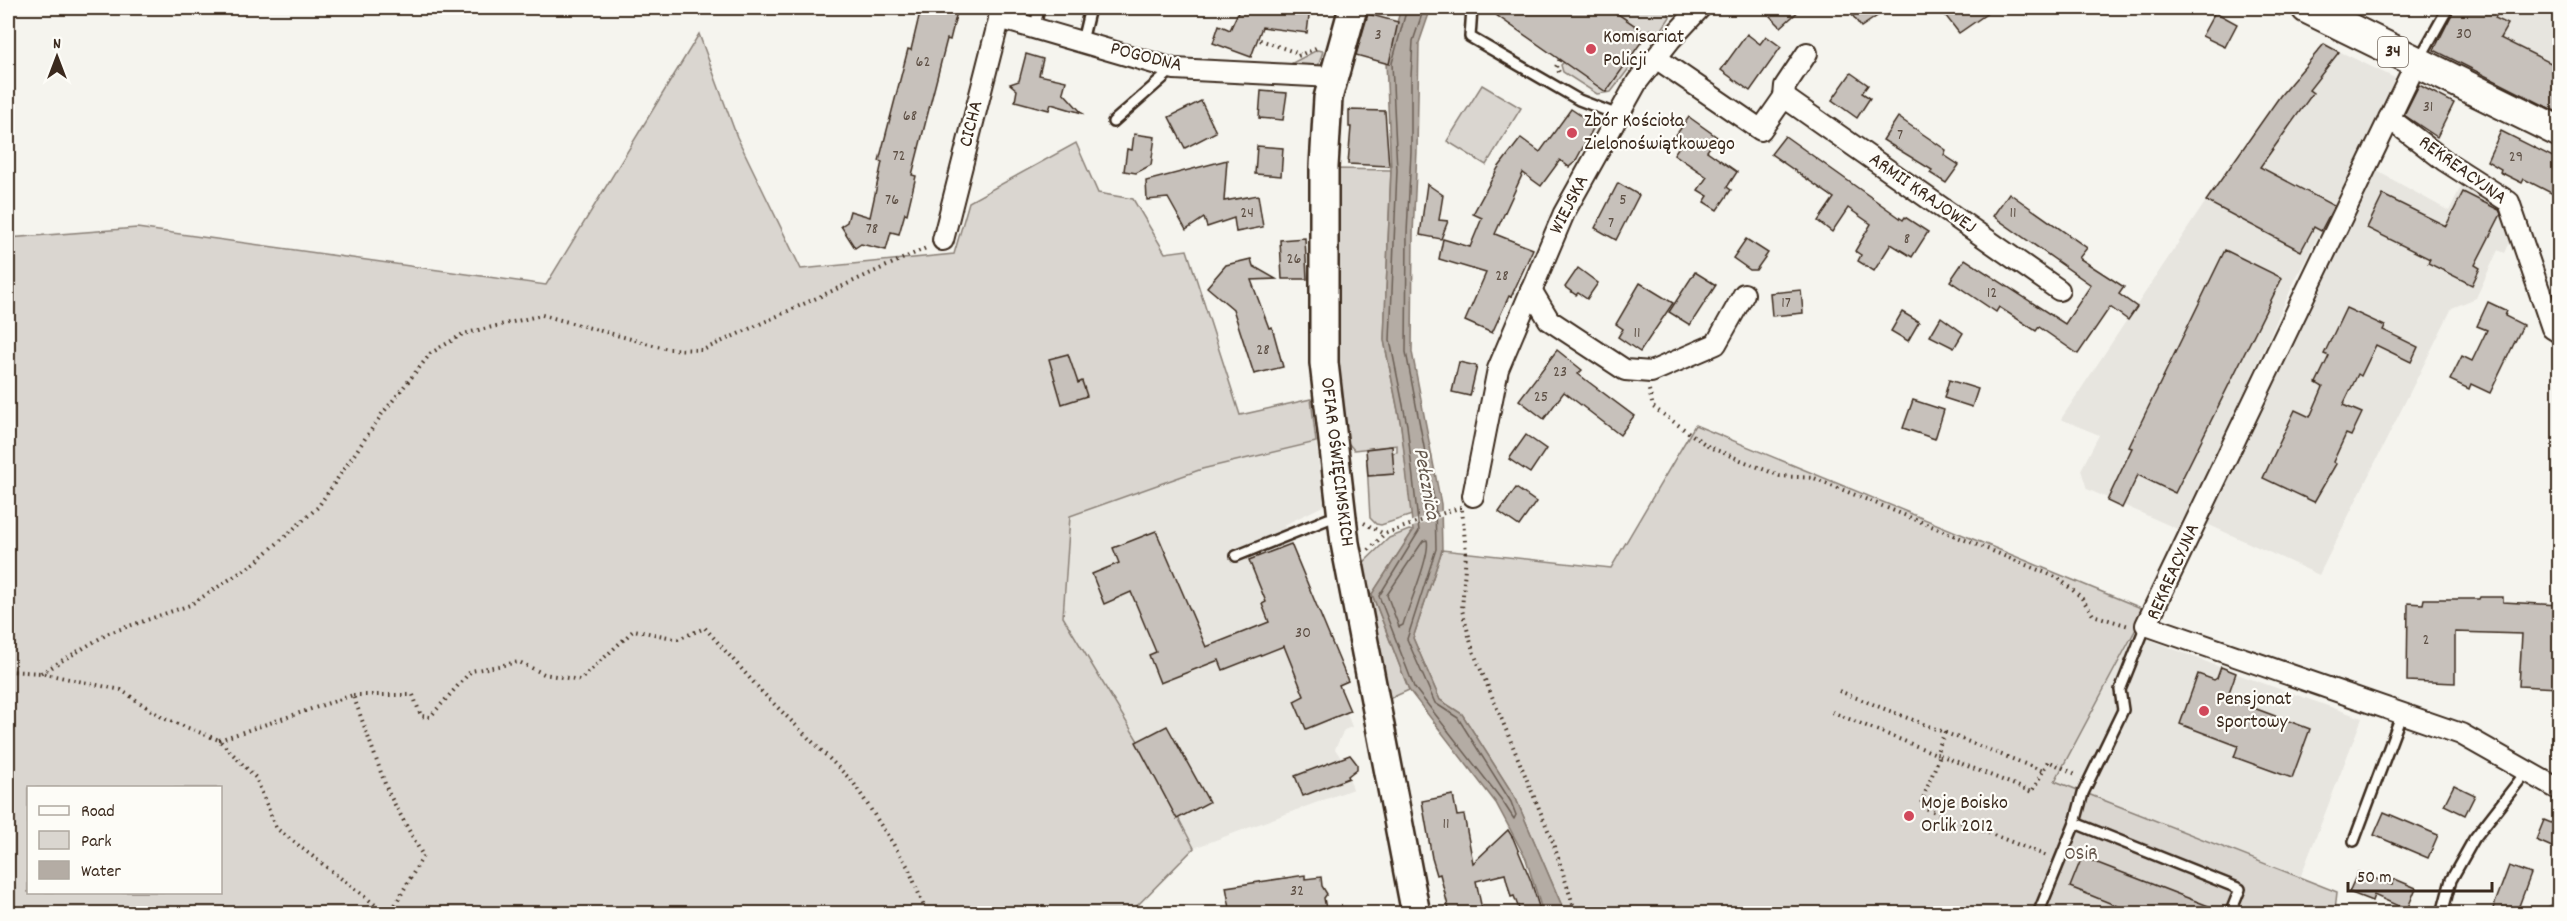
<svg xmlns="http://www.w3.org/2000/svg" width="2567" height="921" viewBox="0 0 2567 921" font-family="Dekko,sans-serif">
<rect width="100%" height="100%" fill="#f5f4ee"/>
<filter id="ink" filterUnits="userSpaceOnUse"><feTurbulence type="fractalNoise" baseFrequency=".0167" numOctaves="2"/><feDisplacementMap in="SourceGraphic" scale="12" xChannelSelector="R" yChannelSelector="G"/><feConvolveMatrix kernelMatrix="1 2 1 2 8 2 1 2 1" color-interpolation-filters="sRGB"/></filter>
<g filter="url(#ink)">
<g fill="#e7e5df">
<path d="M2455 8H2559V113L2433 51Z"/>
<path d="M2324 44 2395 78 2334 206 2296 278 2182 531 2087 489 2081 470 2099 435 2061 419 2206 201 2280 96Z"/>
<path d="M2377 171 2449 211 2466 176 2519 203 2518 225 2505 253 2498 250 2476 298 2452 308 2319 575 2207 524Z"/>
<path d="M1316 442 1325 505 1284 525 1348 681 1337 686 1352 727 1344 730 1335 749 1341 758 1350 755 1356 759 1357 769 1348 775 1353 789 1194 848 1063 617 1070 516 1202 469Z"/>
<path d="M2133 633 2240 675 2362 718 2300 878 2055 781Z"/>
</g>
<g fill="#dad6d0" stroke="#8a8077" stroke-width="1.5" fill-rule="evenodd">
<path d="M1610 8H1667L1670 17 1659 34 1651 29 1647 34Z"/>
<path d="M699 34 737 137 801 269 954 254 969 202 1076 143 1098 193 1133 199 1165 253 1187 250 1240 415 1311 399 1316 442 1202 469 1070 516 1063 617 1138 741 1194 848 1130 913 8 914V238L137 228 546 285ZM28 788H220V892H28Z"/>
<path d="M1317 50 1323 51 1318 67 1283 68Z"/>
<path d="M1564 62 1626 63 1630 67 1611 92 1597 94 1563 72 1561 65Z"/>
<path d="M1482 85 1521 108 1486 165 1447 141Z"/>
<path d="M1334 169 1391 170 1384 340 1401 426 1412 515 1381 525 1376 524 1370 518 1367 462 1368 476 1394 474 1392 453 1397 452V445L1354 450 1344 438 1336 342Z"/>
<path d="M1695 425 2146 610 2055 781 2337 892 2335 911 2337 913H1565L1516 799 1462 714 1440 700 1413 638 1442 550 1611 568Z"/>
<path d="M1409 530 1413 531 1372 594 1409 690 1389 699 1362 564 1389 538Z"/>
<path d="M2554 903H2559V913H2538Z"/>
</g>
<path fill="#b4aca4" stroke="#84786e" stroke-width="1.5" d="M1401 8H1431L1419 43 1417 151 1413 233 1412 352 1441 504 1442 550 1413 638 1440 700 1462 714 1516 799 1565 913H1543L1526 859 1496 803 1409 690 1372 594 1413 531 1401 426 1384 340 1391 170 1386 62Z"/>
<path fill="#f5f4ee" d="M1444 510V516L1410 528 1409 522Z"/>
<g fill="none" stroke-linecap="round" stroke-linejoin="round">
<g stroke="#6b5e54" stroke-width="1.5">
<path d="M1407 8 1392 63 1397 170 1390 340 1407 425 1419 531 1379 596 1414 687 1501 799 1514 819 1516 815 1511 802 1458 718 1435 703 1407 639 1436 549 1435 505 1406 352 1407 233 1411 151V76L1413 41 1424 8"/>
<path d="M1427 540C1431 555 1408 607 1403 625L1399 627 1387 595 1423 541Z"/>
</g>
</g>
<g fill="#c7c1bb" stroke="#3b2a1e" stroke-width="1.5">
<path d="M921 8H958L950 40 947 39 912 175 916 176 907 214 905 213 899 234 891 232 886 250 861 244 855 248 841 226 847 222 850 211 870 217 882 162 879 161 908 49 911 50Z"/>
<path d="M1240 8H1310L1307 33 1262 27 1251 57 1213 43 1219 25 1230 30Z"/>
<path d="M1486 8H1609L1647 34 1606 92Z"/>
<path d="M1762 8H1802L1781 27Z"/>
<path d="M1847 8H1889L1861 27Z"/>
<path d="M1955 8H1995L1959 33 1945 15Z"/>
<path d="M2455 8H2500L2495 18 2508 24 2500 38 2559 67V113L2434 50Z"/>
<path d="M2215 12 2237 24 2225 47 2202 36Z"/>
<path d="M1368 14 1398 22 1389 64 1356 55Z"/>
<path d="M1747 34 1760 44 1766 36 1781 47 1750 91 1721 70Z"/>
<path d="M2324 44 2339 52 2309 90 2313 93 2260 167 2334 206 2321 231 2314 227 2301 251 2206 201 2280 96Z"/>
<path d="M1026 54 1043 59 1039 75 1066 81 1063 92 1082 113 1051 104 1049 110 1015 101 1017 90 1010 84 1019 81Z"/>
<path d="M1851 73 1868 85 1862 93 1870 98 1857 118 1832 100Z"/>
<path d="M2419 85 2454 103 2437 137 2404 115Z"/>
<path d="M1261 91 1287 93 1283 120 1259 118Z"/>
<path d="M1201 101 1216 132 1185 148 1169 117Z"/>
<path d="M1571 109 1595 125 1575 162 1569 167 1560 160 1541 186 1523 173 1495 234 1533 249 1511 297 1509 296 1492 333 1465 321 1486 273 1439 259 1443 239 1470 247 1482 218 1473 214 1498 168 1521 138 1540 152Z"/>
<path d="M1349 110 1385 111 1389 166 1348 164 1351 127H1349Z"/>
<path d="M1689 117 1717 137 1707 151 1737 172 1727 187 1731 190 1717 210 1704 202 1708 196 1698 190 1707 177 1674 154 1683 141 1676 135Z"/>
<path d="M1898 117 1946 150 1944 155 1959 165 1946 183 1930 173 1932 170 1883 140Z"/>
<path d="M2501 131 2559 160V197L2524 179 2522 183 2500 172 2501 169 2487 161Z"/>
<path d="M1134 134 1155 137 1151 165 1136 173 1124 171 1127 149 1132 150Z"/>
<path d="M1785 136 1903 220 1905 217 1928 232 1912 257 1891 244 1874 271 1858 261 1861 255 1855 251 1871 224 1848 208 1832 232 1818 221 1834 198 1771 154Z"/>
<path d="M1257 146 1283 148 1281 176 1255 174Z"/>
<path d="M1227 160 1224 201 1258 195 1263 227 1236 232 1234 218 1207 227 1204 218 1186 230 1168 198 1147 200 1146 181Z"/>
<path d="M1618 183 1639 195 1616 240 1595 228Z"/>
<path d="M1427 184 1443 195 1439 220 1448 221 1441 239 1420 235Z"/>
<path d="M2463 192 2499 210 2501 214 2475 265 2480 268 2472 285 2428 263 2430 259 2367 228 2383 195 2446 226Z"/>
<path d="M2009 193 2087 248 2079 258 2124 287 2119 294 2137 307 2128 320 2110 307 2078 354 2039 327 2036 331 1999 307 1996 312 1950 281 1965 259 2065 324 2091 285 1993 216Z"/>
<path d="M1305 238 1307 279H1282L1280 240Z"/>
<path d="M1746 239 1768 253 1756 270H1750L1733 258Z"/>
<path d="M2225 250 2282 278 2175 493 2138 475 2122 508 2107 501 2132 448 2129 447Z"/>
<path d="M1251 259 1253 266 1276 279 1251 280 1269 328 1272 327 1283 367 1254 374 1233 309 1207 287 1226 265Z"/>
<path d="M1578 268 1598 283 1587 299 1578 293 1576 295 1565 287Z"/>
<path d="M1695 272 1716 285 1690 325 1669 312Z"/>
<path d="M1640 283 1673 303 1640 352 1618 337 1623 329 1616 324Z"/>
<path d="M1801 290 1803 313 1772 316 1770 293Z"/>
<path d="M2488 302 2507 311 2505 316 2523 325 2490 393 2471 384 2469 389 2450 380 2462 356 2472 361 2487 330 2477 326Z"/>
<path d="M2346 308 2385 326 2383 330 2418 347 2411 362 2376 345 2361 376 2358 374 2343 405 2362 413 2351 436 2346 434 2333 462 2336 464 2314 502 2263 478 2295 410 2310 417 2323 387 2316 383 2329 356 2324 354Z"/>
<path d="M1902 312 1919 322 1908 341 1891 331Z"/>
<path d="M1941 317 1963 333 1954 348 1930 336Z"/>
<path d="M1557 350 1582 370 1578 374 1634 416 1620 435 1564 392 1544 419 1519 400Z"/>
<path d="M1068 354 1078 383 1082 381 1087 396 1062 404 1049 359Z"/>
<path d="M1459 362 1477 366 1470 396 1452 392Z"/>
<path d="M1949 380 1978 389 1972 407 1944 398Z"/>
<path d="M1913 400 1944 410 1935 439 1903 428Z"/>
<path d="M1526 435 1546 449 1530 473 1509 459Z"/>
<path d="M1392 446 1394 474 1368 476 1366 449Z"/>
<path d="M1516 488 1536 502 1519 526 1499 512Z"/>
<path d="M1156 531 1206 647 1269 622 1262 604 1266 602 1249 560 1291 544 1348 681 1339 685 1350 711 1306 729 1294 701 1304 696 1284 646 1223 670 1219 660 1160 683 1149 655 1156 652 1131 592 1104 604 1092 574 1119 563 1113 548Z"/>
<path d="M2480 597H2503V602L2559 605V688L2519 686 2522 634 2455 632V683L2407 681 2408 603 2423 604 2424 599H2479Z"/>
<path d="M2221 667 2236 673 2227 698 2310 729 2292 778 2234 757 2238 746 2180 724 2198 674 2214 680 2217 678Z"/>
<path d="M1167 726 1209 802 1177 819 1136 742Z"/>
<path d="M1350 755 1357 764V769L1348 776 1349 778 1303 796 1295 776Z"/>
<path d="M2454 785 2475 795 2465 815 2444 805Z"/>
<path d="M1453 795 1457 816 1464 815 1473 863 1508 830 1513 838 1531 881 1540 910 1521 914 1514 896 1511 897 1505 874 1476 881 1483 914H1450L1440 874 1437 875 1432 858 1422 801Z"/>
<path d="M2384 812 2438 835 2428 858 2374 835Z"/>
<path d="M2544 820 2559 826V850L2536 840Z"/>
<path d="M2082 857 2224 912 2223 914H2137L2070 887Z"/>
<path d="M2509 866 2531 874 2516 914H2491Z"/>
<path d="M2358 872 2392 885 2395 879 2416 888 2407 910 2374 895 2372 901 2349 892Z"/>
<path d="M1305 875V879L1321 877 1322 886 1327 894 1324 898 1327 914H1231L1226 887Z"/>
</g>
<g fill="none" stroke-linecap="round" stroke-linejoin="round">
<g stroke="#3b2a1e" stroke-width="14">
<g id="lane">
<path d="M1472 8 1470 37 1579 100 1618 115"/>
<path d="M1035 27 1039 8"/>
<path d="M1082 41 1089 12"/>
<path d="M2420 58 2448 8"/>
<path d="M1113 122 1172 70"/>
<path d="M1236 556 1328 519 1339 517"/>
<path d="M2075 823 2240 889 2230 914"/>
<path d="M2354 841 2402 713"/>
<path d="M2038 914 2075 823 2083 793 2123 710 2120 690 2146 625"/>
<path d="M2442 914 2451 880 2474 839 2526 772"/>
</g>
</g>
<g stroke="#3b2a1e" stroke-width="24">
<g id="street">
<path d="M999 18 1174 69 1333 77"/>
<path d="M1656 58 1761 130 1784 97 2059 290"/>
<path d="M2416 63 2146 625 2461 734 2560 790"/>
<path d="M1784 97 1785 86 1807 53"/>
<path d="M2389 118 2445 161 2509 202 2552 328 2560 333"/>
<path d="M943 240 1002 8"/>
<path d="M1531 290 1549 320 1625 370 1651 372 1716 344 1744 294"/>
<path d="M1473 496 1498 369 1564 213 1637 82 1670 40 1700 8"/>
</g>
</g>
<g stroke="#3b2a1e" stroke-width="32">
<path id="secondary" d="M1353 8 1328 98 1324 167V363L1345 543 1416 914"/>
</g>
<g stroke="#3b2a1e" stroke-width="34">
<path id="primary" d="M2307 8 2560 132"/>
</g>
<g stroke="#3b2a1e" stroke-width="4" stroke-dasharray="1.5 4.5" stroke-linecap="butt">
<path d="M2269 8 2284 17"/>
<path d="M1260 40 1300 54"/>
<path d="M1298 56 1318 47"/>
<path d="M1559 72 1556 67 1560 59"/>
<path d="M1649 390 1653 407 1709 447 1780 476 1814 478 2058 578 2081 597 2093 615 2129 626"/>
<path d="M1462 510 1466 552 1462 610 1473 651 1553 842 1576 914"/>
<path d="M1364 523 1384 534"/>
<path d="M1369 550 1384 534 1461 507"/>
<path d="M8 671 41 673 121 690 163 718 219 740 256 778 276 828 387 914"/>
<path d="M41 673 109 633 190 605 255 563 318 507 382 414 431 353 463 334 542 315 668 349 703 350 926 248"/>
<path d="M1839 691 2043 771 2048 761 2078 775"/>
<path d="M353 695H413L421 716 430 717 471 671 519 662 544 674 580 680 634 630 678 639 705 628 762 692 853 782 908 867 927 914"/>
<path d="M1832 712 1936 754"/>
<path d="M1945 732 1936 754 1940 755 1920 806 2047 856"/>
<path d="M219 740 353 695 388 792 423 856 390 914"/>
<path d="M1940 755 2032 792 2043 771"/>
<path d="M1436 913 1444 911"/>
</g>
<use href="#lane" stroke="#fdfcf7" stroke-width="9"/>
<use href="#street" stroke="#fdfcf7" stroke-width="20"/>
<use href="#secondary" stroke="#fdfcf7" stroke-width="27"/>
<use href="#primary" stroke="#fdfcf7" stroke-width="30"/>
</g>
</g>
<g fill="#d1495b" stroke="#fdfcf7" stroke-width="2">
<circle cx="1591" cy="49" r="6"/>
<circle cx="1572" cy="133" r="6"/>
<circle cx="2204" cy="711" r="6"/>
<circle cx="1909" cy="816" r="6"/>
</g>
<g text-anchor="middle" dominant-baseline="central" stroke-width="4.5" stroke-linejoin="round" paint-order="stroke">
<g font-size="16" fill="#5e5045">
<text x="2464" y="34">30</text>
<text x="1378" y="35">3</text>
<text x="923" y="62">62</text>
<text x="2428" y="107">31</text>
<text x="910" y="116">68</text>
<text x="1900" y="135">7</text>
<text x="899" y="156">72</text>
<text x="2516" y="157">29</text>
<text x="892" y="200">76</text>
<text x="1623" y="200">5</text>
<text x="1247" y="213">24</text>
<text x="2013" y="213">11</text>
<text x="1611" y="223">7</text>
<text x="872" y="229">78</text>
<text x="1907" y="239">8</text>
<text x="1294" y="259">26</text>
<text x="1502" y="276">28</text>
<text x="1992" y="293">12</text>
<text x="1786" y="303">17</text>
<text x="1637" y="333">11</text>
<text x="1263" y="350">28</text>
<text x="1560" y="372">23</text>
<text x="1541" y="397">25</text>
<text x="1303" y="633">30</text>
<text x="2426" y="640">2</text>
<text x="1446" y="824">11</text>
<text x="1297" y="891">32</text>
</g>
<rect fill="#fdfcf7" stroke="#75695f" stroke-width="1.5" x="2378" y="37" width="30" height="30" rx="4.5"/>
<g font-size="18" font-weight="bold" fill="#3b2a1e">
<text x="2393" y="52">34</text>
</g>
<g font-size="20" fill="#3b2a1e" stroke="#fdfcf7" text-anchor="start">
<text x="1603" y="38">Komisariat<tspan x="1603" dy="23">Policji</tspan></text>
<text x="1584" y="122">Zbór Kościoła<tspan x="1584" dy="23">Zielonoświątkowego</tspan></text>
<text x="2216" y="700">Pensjonat<tspan x="2216" dy="23">Sportowy</tspan></text>
<text x="1921" y="804">Moje Boisko<tspan x="1921" dy="23">Orlik 2012</tspan></text>
</g>
<g font-size="20" fill="#3b2a1e" stroke="#fdfcf7">
<text transform="translate(1146 58) rotate(14)">POGODNA</text>
<text transform="translate(972 124) rotate(-76)">CICHA</text>
<text transform="translate(2462 171) rotate(36)">REKREACYJNA</text>
<text transform="translate(1922 194) rotate(35)">ARMII KRAJOWEJ</text>
<text transform="translate(1570 205) rotate(-63)">WIEJSKA</text>
<text transform="translate(1336 462) rotate(83)">OFIAR OŚWIĘCIMSKICH</text>
<text transform="translate(2174 572) rotate(-66)">REKREACYJNA</text>
</g>
<g font-size="20" fill="#63554a" stroke="#fdfcf7">
<text x="2081" y="855">OSiR</text>
</g>
<g font-size="21" font-style="italic" fill="#65584d" stroke="#fdfcf7">
<text transform="translate(1425 484) rotate(80)">Pełcznica</text>
</g>
</g>
<rect width="2567" height="921" fill="none" stroke="#fdfcf7" stroke-width="30"/>
<rect x="15" y="15" width="2537" height="891" fill="none" stroke="#3b2a1e" stroke-width="2" filter="url(#ink)"/>
<rect x="27" y="786" width="195" height="108" fill="#fdfcf7" stroke="#afa8a0" stroke-width="1.5"/>
<rect x="39" y="806" width="30" height="9" fill="#fdfcf7" stroke="#afa8a0" stroke-width="1.5"/>
<text x="81" y="816" font-size="18" fill="#3b2a1e">Road</text>
<rect x="39" y="831" width="30" height="18" fill="#dad6d0" stroke="#afa8a0" stroke-width="1.5"/>
<text x="81" y="846" font-size="18" fill="#3b2a1e">Park</text>
<rect x="39" y="861" width="30" height="18" fill="#b4aca4" stroke="#afa8a0" stroke-width="1.5"/>
<text x="81" y="876" font-size="18" fill="#3b2a1e">Water</text>
<g transform="translate(57 57)" stroke="#fdfcf7" stroke-width="4.5" paint-order="stroke">
<path d="M0-4.5L10 22L0 15L-10 22Z" fill="#3b2a1e"/>
<text y="-9" font-size="16" font-weight="bold" text-anchor="middle" fill="#3b2a1e">N</text>
</g>
<path d="M2348 882v9h144v-9" fill="none" stroke="#3b2a1e" stroke-width="3"/>
<text x="2357" y="882" font-size="18" fill="#3b2a1e" stroke="#fdfcf7" stroke-width="4.5" paint-order="stroke">50 m</text>
</svg>
